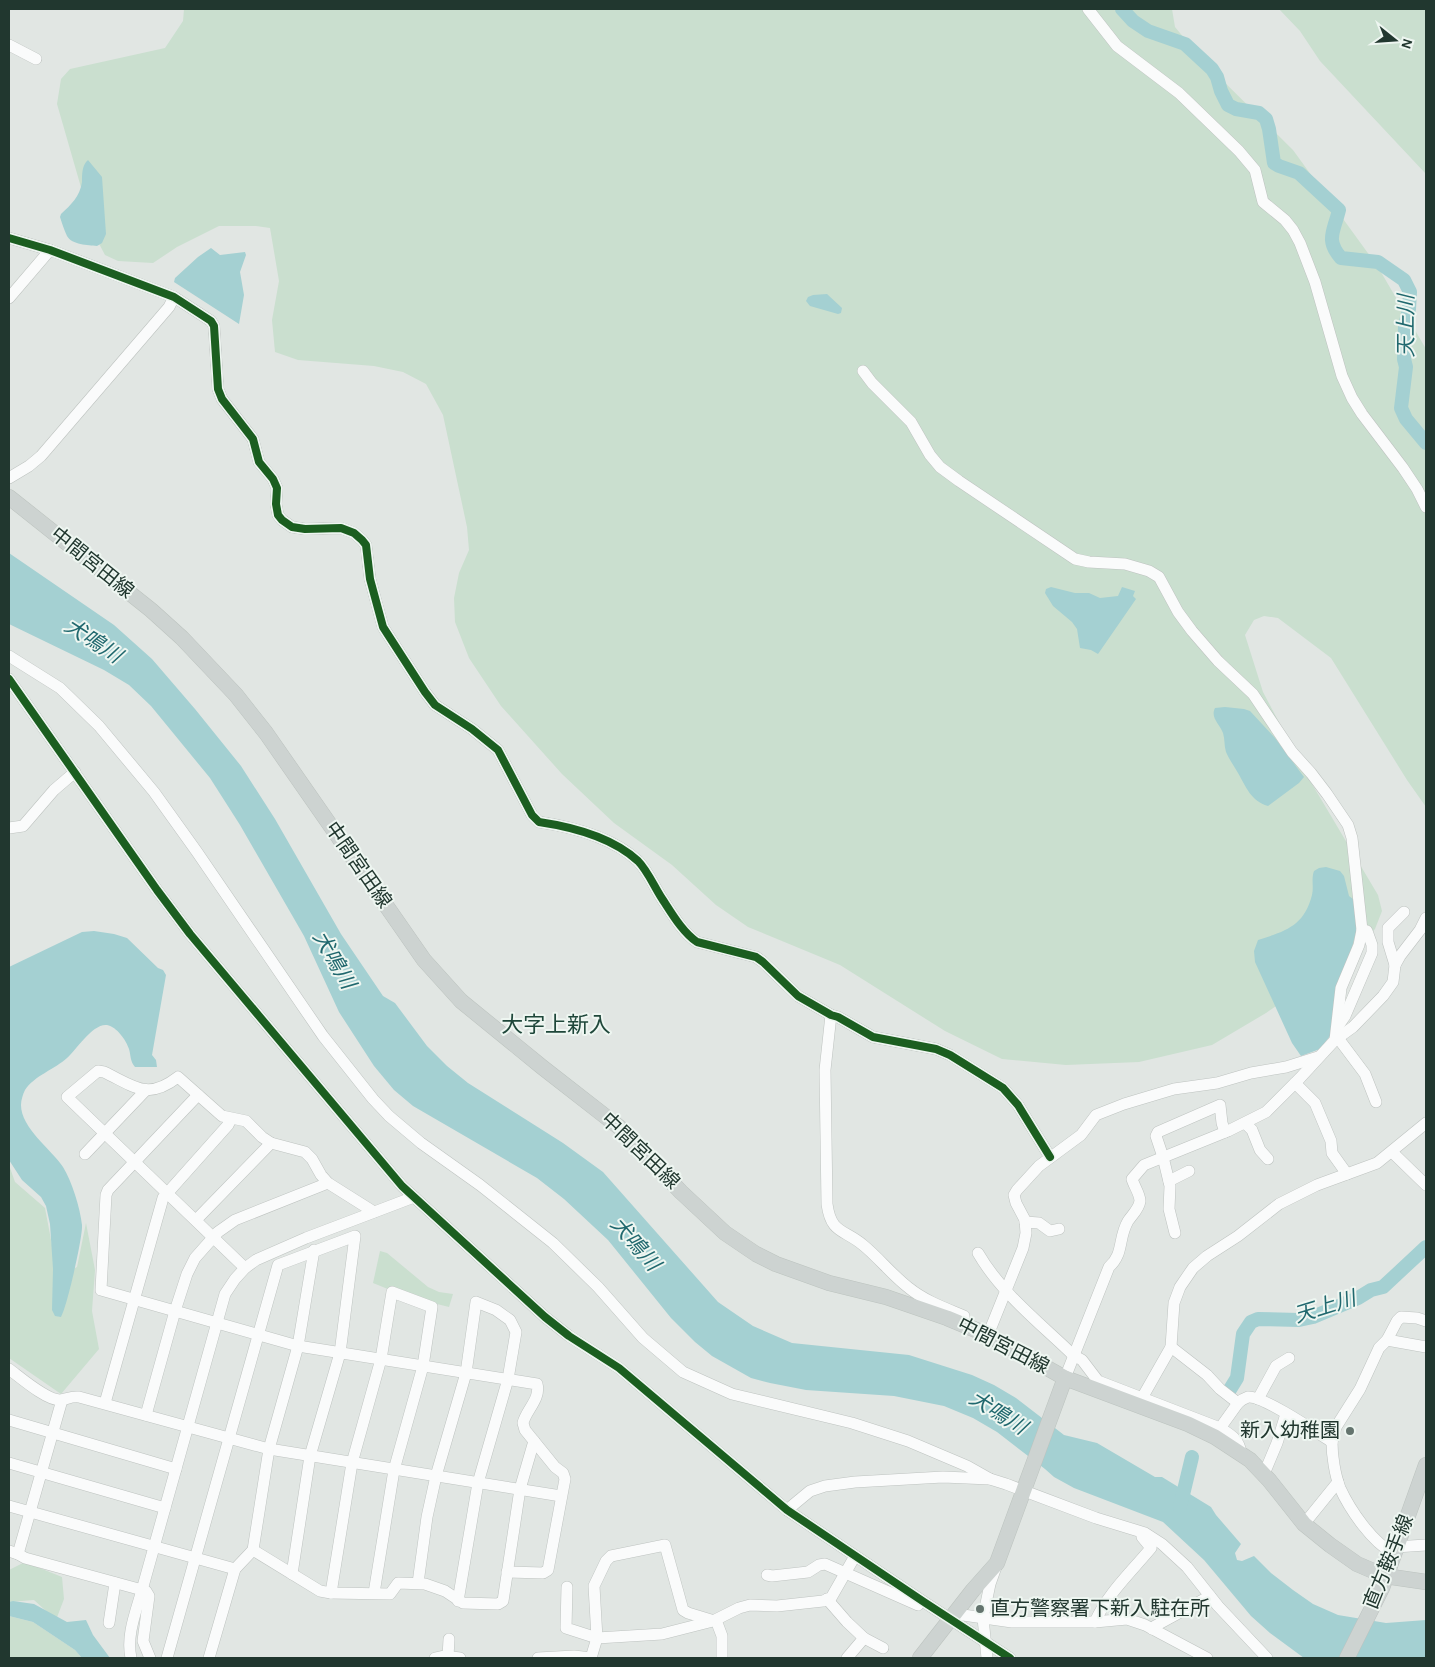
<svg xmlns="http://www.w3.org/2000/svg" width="1435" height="1667" viewBox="0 0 1435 1667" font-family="'Alegreya Sans','Noto Sans JP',sans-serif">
<rect width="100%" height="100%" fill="#e1e6e3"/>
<g fill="#cadfcf">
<path d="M184 9H1172L1175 27 1204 62 1293 150 1378 267 1426 349V807L1407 780 1331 658 1278 618 1264 616 1254 620 1245 635 1263 692 1309 779 1378 895 1382 911 1375 929 1360 947 1266 1013 1212 1045 1139 1062 1066 1065 1002 1059 945 1031 840 965 748 927 716 905 672 865 614 823 562 774 501 706 469 658 455 622 454 598 459 573 469 550 467 527 443 415 426 384 403 372 374 366 298 360 275 352 272 320 279 281 270 228 256 226H219L177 247 153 263 118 261 105 255 95 236 57 104 61 79 70 69 165 48 183 21Z"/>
<path d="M1279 9H1426V174L1320 61 1300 31Z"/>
<path d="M9 1165 15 1182 45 1208 58 1277 77 1267 86 1223 95 1270 92 1311 99 1349 61 1394 9 1358Z"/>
<path d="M380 1251 387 1253 428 1287 439 1292 453 1294 449 1307 405 1296 373 1283Z"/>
<path d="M25 1562 62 1577 64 1599 56 1620 34 1600 9 1602V1570Z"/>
<path d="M9 1616 33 1622 75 1650 82 1658H9Z"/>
</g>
<g fill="#a4d0d2">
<path d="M88 160 102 177 106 234 102 243 97 246C88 245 72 245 67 236 64 230 62 223 60 217L61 214C71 205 80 196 82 182 82 174 82 165 88 160Z"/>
<path d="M211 248 220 255 245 252 246 255 240 272 244 295 239 324 174 282 175 278 198 257Z"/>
<path d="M827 294 842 308 841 313 838 314 810 306 806 301 808 297 813 295Z"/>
<path d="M9 553 114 625 152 659 195 709 241 766 275 819 341 934 383 996 395 1003 427 1046 447 1066 468 1083 563 1143 603 1172 718 1302 753 1326 792 1343 909 1355 972 1375 994 1385 1016 1398 1064 1435 1097 1443 1155 1477H1162L1211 1507 1216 1515 1241 1544 1235 1553 1237 1560 1242 1561 1254 1556 1271 1573 1293 1590 1313 1604 1338 1615 1386 1623 1426 1620V1658H1304L1270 1633 1251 1616 1204 1560 1163 1522 1074 1488 1054 1477 1045 1469 997 1432 973 1418 944 1406 894 1396 806 1390 770 1383 751 1378 712 1356 695 1342 671 1318 608 1240 564 1199 537 1178 413 1106 394 1090 374 1066 339 1012 304 936 240 825 210 778 151 706 129 685 104 670 9 624Z"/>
<path d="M1051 587 1075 593H1089L1100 598 1118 596 1122 587 1135 591 1133 596 1136 599 1098 654 1091 650 1080 648 1077 629 1072 622 1053 606 1045 593 1046 589Z"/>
<path d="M1225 707 1244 709 1250 711 1275 738 1304 777 1299 783 1268 806C1251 801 1246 787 1238 773 1234 766 1229 759 1226 752 1224 746 1225 739 1223 733 1220 724 1210 718 1215 708Z"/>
<path d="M1326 867 1340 871 1344 876 1349 896 1353 899 1358 919 1357 928 1330 1036 1320 1049 1301 1056 1292 1043 1255 962 1254 951 1258 940C1286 931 1304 926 1312 895 1314 887 1311 879 1314 871L1319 868Z"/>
<path d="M94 931 114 934 127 938 158 968 163 970 166 975 152 1055 156 1060 157 1067H135C130 1061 131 1056 129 1049 126 1040 117 1027 107 1025 93 1023 76 1050 67 1058 55 1069 34 1076 25 1090 23 1094 21 1100 21 1105 21 1128 51 1149 63 1167 72 1182 80 1207 82 1225 83 1236 67 1307 61 1317L55 1316 52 1310 53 1269 50 1224 46 1206 41 1197 22 1180 9 1160V967L82 932Z"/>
<path d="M13 1601 34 1604 67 1622 86 1620 93 1635 110 1658H82L75 1650 33 1622 9 1616V1602Z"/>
</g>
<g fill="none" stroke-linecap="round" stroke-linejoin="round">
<g stroke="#a4d0d2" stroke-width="14">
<path d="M1122 9 1133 21 1148 31 1185 44 1212 69 1217 77 1221 91 1228 105 1236 109 1259 113 1266 119 1269 129 1274 163 1279 166 1299 173 1339 210C1334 231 1325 240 1341 258L1378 262 1404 280 1410 292 1409 309 1405 326 1404 359 1406 367 1401 408 1406 419 1426 443"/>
<path d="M1229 1391 1237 1378 1243 1334 1251 1322 1258 1319 1299 1320 1313 1317 1358 1298 1371 1290 1383 1287 1426 1247"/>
<path d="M1180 1507 1192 1457"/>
</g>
<g stroke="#bec3c0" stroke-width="12">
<g id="minor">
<path d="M1088 9 1117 46 1179 93 1239 151 1255 170 1263 202 1285 220 1293 230 1300 243 1315 282 1342 376 1352 398 1362 414 1403 468 1417 489 1426 507"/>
<path d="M9 45 36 59"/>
<path d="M9 238 50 250 174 297 211 321 214 326 218 389 222 399 253 439 259 462 273 479 277 488 276 504 278 515 282 520 292 527 305 529 341 528 354 533 362 540 366 545 370 579 383 627 425 692 435 705 472 729 498 750 532 815 539 822C573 827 612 837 638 861 647 870 654 886 661 897 671 912 682 932 697 942L756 957 763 962 798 996 831 1015 838 1017 873 1037 936 1049 950 1055 1003 1088 1018 1105 1050 1157"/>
<path d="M9 298 50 250"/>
<path d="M863 371 872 383 911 422 930 455 940 467 959 481 1075 559 1089 562 1125 564 1149 571 1159 577 1178 612 1192 631 1218 661 1253 694 1292 752 1311 773 1327 794 1348 825 1352 838 1362 930 1359 945 1341 988 1335 1040"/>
<path d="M9 478 29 466 41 456 169 307 174 297"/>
<path d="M9 656 60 688 99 726 154 792 197 852 323 1036 373 1099 389 1116 421 1143 480 1185 553 1243 598 1287 643 1338 683 1372 732 1394 852 1423 908 1441 967 1466 990 1479"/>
<path d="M9 679 157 890 190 934 402 1186 414 1197 545 1317 569 1336 619 1368 787 1510 924 1602 1010 1658"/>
<path d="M9 828 23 826 54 790 75 772"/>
<path d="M1395 965 1388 942V928L1404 912"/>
<path d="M831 1015 825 1070 827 1204C831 1234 844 1229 863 1245 879 1258 892 1275 909 1288 925 1301 945 1308 964 1316V1325"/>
<path d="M1338 1026 1345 1016 1372 953V945L1367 931 1362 930"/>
<path d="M1338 1038 1365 1074 1376 1102"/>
<path d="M1295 1083 1315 1103 1331 1141 1332 1153 1347 1174"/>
<path d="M198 1095 108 1190 106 1195 101 1290 298 1346 537 1384C541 1399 526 1410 523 1423L525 1430 555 1467 563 1473 565 1479 548 1570 543 1573 507 1572"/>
<path d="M1245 1123 1252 1130 1260 1150 1268 1159"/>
<path d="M1392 1152 1426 1185"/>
<path d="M85 1154 145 1091"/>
<path d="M1169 1181 1189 1171"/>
<path d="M196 1220 271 1143"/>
<path d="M1025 1222 1039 1223 1050 1231 1059 1229"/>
<path d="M1175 1233 1169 1209 1170 1186 1163 1157 1156 1136 1158 1132 1220 1105 1222 1123 1225 1132"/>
<path d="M978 1253C1001 1293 1040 1323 1073 1355L1082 1360 1098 1381 1220 1428C1231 1435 1239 1439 1241 1453"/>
<path d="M245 1268 67 1097 98 1071 104 1072C134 1086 147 1101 178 1077L222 1116 246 1121 262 1137 271 1143 305 1152 312 1159 321 1175 328 1183 374 1212"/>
<path d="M988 1335 1023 1248 1026 1233 1025 1220 1016 1203 1014 1195 1017 1190 1039 1166 1081 1135 1096 1115 1124 1104 1174 1089 1217 1083 1251 1073 1286 1067 1318 1057"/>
<path d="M1387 1340 1426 1347"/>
<path d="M1171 1347 1207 1375 1220 1389 1238 1403C1240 1401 1245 1398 1248 1397 1262 1395 1318 1433 1332 1442L1336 1427 1360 1389 1379 1348 1387 1340 1397 1321 1401 1317 1417 1318 1426 1321"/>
<path d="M9 1369C21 1378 46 1400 60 1400 66 1400 70 1396 79 1397L269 1449 561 1496"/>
<path d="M1065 1378 1109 1267C1124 1254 1118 1238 1128 1221 1132 1215 1139 1209 1140 1201 1140 1194 1134 1186 1132 1179L1144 1165 1228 1131 1266 1112 1300 1078 1335 1040 1353 1027 1383 996 1393 982 1395 965 1400 956 1420 930 1426 918"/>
<path d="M1142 1398 1171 1347 1174 1303 1180 1287 1193 1268 1207 1256 1238 1236 1279 1204 1317 1185 1377 1163 1426 1123"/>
<path d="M1258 1399 1276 1366 1289 1358"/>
<path d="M105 1403 163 1198 228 1125 231 1119"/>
<path d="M146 1415 175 1311 187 1274 195 1258 218 1232 235 1220 328 1183"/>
<path d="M9 1420 176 1469"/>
<path d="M1222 1429 1223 1424 1238 1403"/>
<path d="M1332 1442C1332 1456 1335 1475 1340 1488 1350 1510 1372 1542 1393 1553"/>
<path d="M9 1463 165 1508"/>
<path d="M1264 1474 1277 1443 1286 1414"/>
<path d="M9 1506 235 1569"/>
<path d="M787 1510 810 1491 825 1486 855 1482 943 1477 990 1479 1006 1484 1096 1518 1145 1533 1162 1544 1187 1567 1218 1606 1267 1658"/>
<path d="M1304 1524 1338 1482"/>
<path d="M1395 1547 1426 1545"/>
<path d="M253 1550 269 1449 298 1346 314 1250"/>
<path d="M9 1551 18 1554 25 1558 146 1591 149 1596 143 1641 150 1658"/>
<path d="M18 1554 62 1400"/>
<path d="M767 1575 772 1576 808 1572 819 1565 825 1564 918 1605"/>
<path d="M418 1583 427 1517 436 1476 466 1373 476 1302 496 1310 510 1320 516 1332 508 1379 478 1483 458 1601"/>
<path d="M567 1587 566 1628 597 1638 662 1634 713 1621 739 1608 750 1605 777 1606 823 1601 831 1598 855 1556"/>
<path d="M331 1593 352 1463 381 1359 392 1292 432 1307 423 1366 394 1470 374 1593"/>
<path d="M827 1599 847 1622 864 1638 847 1658"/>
<path d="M956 1614 1012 1622H1095L1127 1619 1145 1625 1207 1658"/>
<path d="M716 1620 722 1636V1658"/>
<path d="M1095 1622C1107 1594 1132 1571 1151 1548L1142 1537V1533"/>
<path d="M109 1623 115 1583"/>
<path d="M1152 1629 1155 1626 1210 1596"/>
<path d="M864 1638 883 1648"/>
<path d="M448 1657 449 1639"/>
<path d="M131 1658C126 1635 136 1612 142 1590L225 1294 235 1279 245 1268 256 1260 306 1238 414 1197"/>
<path d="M167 1658 278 1265 355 1236 340 1353 310 1456 292 1574"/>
<path d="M209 1658 235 1569 253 1550 320 1591 331 1593 390 1594 398 1583 425 1584 445 1591 463 1603 498 1604 503 1601 520 1489 534 1441"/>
<path d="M435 1658 444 1656 460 1658"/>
<path d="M538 1658 574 1656 591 1658"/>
<path d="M591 1658 597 1638 594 1586 606 1561 611 1556 665 1545 683 1610 688 1613 711 1620"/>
<path d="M987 1658 983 1618 990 1584 996 1567"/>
</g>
</g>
<g stroke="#bcc3bf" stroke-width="16">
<g id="major">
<path d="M9 497 151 610 182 638 236 695 266 733 424 960 461 1001 542 1067 619 1127 681 1192 725 1233 756 1254 776 1264 829 1283 886 1297 947 1318 988 1335 1065 1378 1188 1424 1215 1437 1250 1460 1269 1480 1304 1524 1330 1545 1357 1564 1385 1576 1426 1582"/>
<path d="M920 1658 973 1590 997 1563 1065 1378"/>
<path d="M1347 1658 1382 1588 1426 1465"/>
</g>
</g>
<use href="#minor" stroke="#fafbfb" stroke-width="11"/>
<use href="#major" stroke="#cdd3d1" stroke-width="15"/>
<g stroke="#eef6f1" stroke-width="11">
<g id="cycleway">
<path d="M9 238 50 250 174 297 211 321 214 326 218 389 222 399 253 439 259 462 273 479 277 488 276 504 278 515 282 520 292 527 305 529 341 528 354 533 362 540 366 545 370 579 383 627 425 692 435 705 472 729 498 750 532 815 539 822C573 827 612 837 638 861 647 870 654 886 661 897 671 912 682 932 697 942L756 957 763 962 798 996 831 1015 838 1017 873 1037 936 1049 950 1055 1003 1088 1018 1105 1050 1157"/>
<path d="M9 679 157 890 190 934 402 1186 414 1197 545 1317 569 1336 619 1368 787 1510 924 1602 1010 1658"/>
</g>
</g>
<use href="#cycleway" stroke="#1b5e20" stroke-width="8"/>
</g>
<g fill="#64746e" stroke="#eef6f1" stroke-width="2">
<circle cx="1350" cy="1431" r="5"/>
<circle cx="980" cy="1609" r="5"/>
</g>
<g text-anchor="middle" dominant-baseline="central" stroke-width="4" stroke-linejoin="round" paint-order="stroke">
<g font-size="20" fill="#21372f" stroke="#eef6f1">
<text transform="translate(92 563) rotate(39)">中間宮田線</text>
<text transform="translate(358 865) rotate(55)">中間宮田線</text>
<text transform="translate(640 1151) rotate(44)">中間宮田線</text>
<text transform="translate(1003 1346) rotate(27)">中間宮田線</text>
<text transform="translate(1389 1562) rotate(-68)">直方鞍手線</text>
</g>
<g font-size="20" fill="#21372f" stroke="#eef6f1" text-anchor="end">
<text x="1340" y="1431">新入幼稚園</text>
<text x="990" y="1609" text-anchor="start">直方警察署下新入駐在所</text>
</g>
<g font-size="21" font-style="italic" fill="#20686e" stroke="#eef6f1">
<text transform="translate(1406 326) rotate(-90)">天上川</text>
<text transform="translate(93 641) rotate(33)">犬鳴川</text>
<text transform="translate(334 960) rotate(60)">犬鳴川</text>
<text transform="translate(635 1244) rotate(49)">犬鳴川</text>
<text transform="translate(1325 1307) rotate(-17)">天上川</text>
<text transform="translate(998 1413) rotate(32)">犬鳴川</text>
</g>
<g font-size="22" fill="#1f473a" stroke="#eef6f1">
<text x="556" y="1025">大字上新入</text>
</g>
</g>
<rect width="1435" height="1667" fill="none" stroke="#21372f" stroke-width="20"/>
<g transform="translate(1395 40) rotate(107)" stroke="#eef6f1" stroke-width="4" paint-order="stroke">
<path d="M0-4L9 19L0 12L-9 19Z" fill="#21372f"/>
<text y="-8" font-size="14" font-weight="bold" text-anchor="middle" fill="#21372f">N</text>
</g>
</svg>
